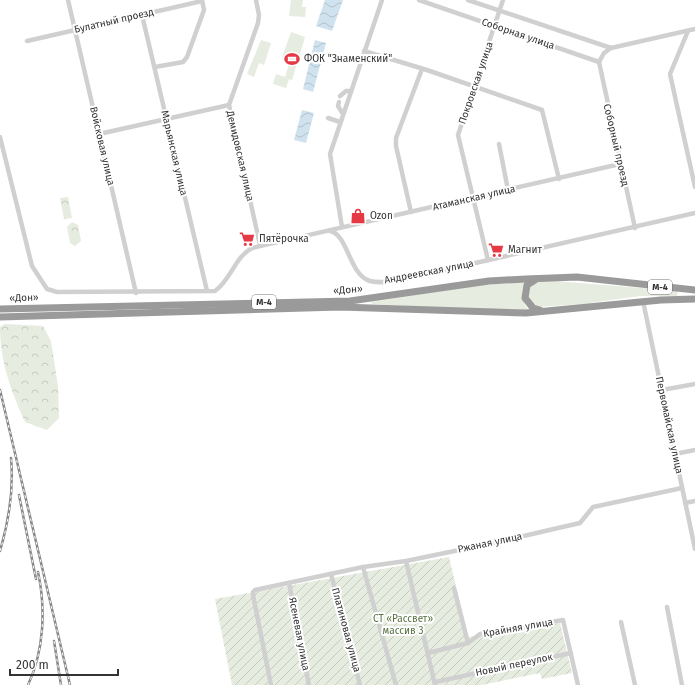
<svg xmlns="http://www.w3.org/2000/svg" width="695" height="685" viewBox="0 0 695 685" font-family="'Fira Sans',sans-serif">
<defs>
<pattern id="forest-crowns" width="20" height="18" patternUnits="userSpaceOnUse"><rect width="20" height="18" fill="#e6ecdf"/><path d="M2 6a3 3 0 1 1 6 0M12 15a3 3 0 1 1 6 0" fill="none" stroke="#c6cbc0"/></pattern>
<pattern id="garden-furrows" width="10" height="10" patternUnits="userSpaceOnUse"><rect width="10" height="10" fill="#e6ecdf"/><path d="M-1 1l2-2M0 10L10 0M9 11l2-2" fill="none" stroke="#c6cbc0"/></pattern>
<pattern id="water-waves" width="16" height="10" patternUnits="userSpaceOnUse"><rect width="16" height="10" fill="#cfe2ee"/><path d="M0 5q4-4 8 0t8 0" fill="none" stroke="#b2c2cd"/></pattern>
</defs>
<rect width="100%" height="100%" fill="#fff"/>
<g fill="#e6ecdf">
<path d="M291 0H303L302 7H306L305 17 289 16Z"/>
<path d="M291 32 305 37 292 80 289 79 286 88 273 84 276 74 285 77 290 61 282 58Z"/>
<path d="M261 40 271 43 264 65 259 63 254 77 247 74Z"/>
<path d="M543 280 678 291 677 296H640L583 304 537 307 528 298 529 287 534 283Z"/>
<path d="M528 282C523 294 520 300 529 310L486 311 372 304 371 302 480 285Z"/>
</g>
<g fill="url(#forest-crowns)">
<path d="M68 197 72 218 64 219 60 198Z"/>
<path d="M72 222 78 225 81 241 75 246 70 243 67 227Z"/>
<path d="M5 324 43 326 51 341 58 386 59 418 47 430 25 422C11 391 0 362 0 327Z"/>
</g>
<path fill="url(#garden-furrows)" d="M449 557 468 637 560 623 572 673 542 679 540 673 482 685H232L215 599Z"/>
<g fill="url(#water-waves)">
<path d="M325 0H343L332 31 316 26Z"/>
<path d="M315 40 326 43 313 92 303 89Z"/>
<path d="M302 110 314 113 306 143 294 140Z"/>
</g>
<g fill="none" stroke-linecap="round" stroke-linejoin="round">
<g stroke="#d0d0d0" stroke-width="4.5">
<path d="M68 0 136 293"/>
<path d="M256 0 259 15 258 23 229 105 260 245"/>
<path d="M419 0 599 62"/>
<path d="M468 0 611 48"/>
<path d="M142 15 207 291"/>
<path d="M688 31 670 74 695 187"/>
<path d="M27 41 202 1"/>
<path d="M364 51 427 70 542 110 559 179"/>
<path d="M599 62 635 228"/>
<path d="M599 62 604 53 611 48 695 29"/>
<path d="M155 67 183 62 187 57 204 10 202 0"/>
<path d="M340 96 346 91H350"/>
<path d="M339 102 338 106 343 114"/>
<path d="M328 118 340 122"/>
<path d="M99 134 229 105"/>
<path d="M0 137 32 266 47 289 57 292 215 291C231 280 234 258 252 248L620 164"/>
<path d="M499 144 508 190"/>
<path d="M411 212 396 146V138L422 69"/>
<path d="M342 227 330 154 382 0"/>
<path d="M330 231C348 234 349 275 370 281 381 284 394 281 405 279L695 213"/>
<path d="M488 260 458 135 503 0"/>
<path d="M643 301 695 549"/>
<path d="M662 390 695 384"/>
<path d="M675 454 695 450"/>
<path d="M685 503 695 501"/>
<path d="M406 561 435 685"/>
<path d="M363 567 396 685"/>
<path d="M331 574 360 685"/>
<path d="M289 583 309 685"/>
<path d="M454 588 468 643"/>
<path d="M667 607 682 685"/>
<path d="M621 622 635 685"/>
<path d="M428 653 468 643 480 634 563 620 578 685"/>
<path d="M435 682 571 653"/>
<path d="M271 685 253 595V592L255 590 363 567 406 561 498 542 558 528 580 523 593 507 682 488"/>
</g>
<g stroke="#9a9a9a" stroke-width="7">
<path d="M535 280 527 285 525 298 533 308 540 310"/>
<path d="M0 309 350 301 489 281 526 279 577 277 695 290"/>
<path d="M0 317 340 307 526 313 661 300 695 299"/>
</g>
<g stroke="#888" stroke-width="2.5">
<g id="rail">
<path d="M0 390 70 685"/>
<path d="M19 495 36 579"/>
<path d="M0 551C9 520 14 490 11 458"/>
<path d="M54 641 61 685"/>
<path d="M28 685C44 651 46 609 38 572"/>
</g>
</g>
<use href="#rail" stroke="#fff" stroke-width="1" stroke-dasharray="3" stroke-linecap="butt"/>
</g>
<defs>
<g id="stadium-bare" transform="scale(1.2)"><path d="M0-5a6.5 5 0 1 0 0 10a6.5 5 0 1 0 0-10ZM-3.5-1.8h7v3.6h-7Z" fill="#e63946" stroke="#fff" stroke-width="2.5" paint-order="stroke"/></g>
<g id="shop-bare" transform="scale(1.2)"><path d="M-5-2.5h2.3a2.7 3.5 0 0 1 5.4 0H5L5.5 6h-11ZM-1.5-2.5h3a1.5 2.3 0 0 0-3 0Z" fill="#e63946" stroke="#fff" stroke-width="2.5" paint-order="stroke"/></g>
<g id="supermarket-bare" transform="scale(1.2)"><path d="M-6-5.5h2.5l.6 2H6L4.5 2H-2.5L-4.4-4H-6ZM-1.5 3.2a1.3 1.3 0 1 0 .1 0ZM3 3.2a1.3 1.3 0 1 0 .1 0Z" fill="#e63946" stroke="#fff" stroke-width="2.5" paint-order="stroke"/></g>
</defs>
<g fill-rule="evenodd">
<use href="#stadium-bare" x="292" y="59"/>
<use href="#shop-bare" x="358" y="216"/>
<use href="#supermarket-bare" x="247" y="239"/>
<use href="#supermarket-bare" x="496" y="250"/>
</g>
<g text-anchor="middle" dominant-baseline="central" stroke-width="4" stroke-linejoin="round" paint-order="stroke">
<g fill="#fff" stroke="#707070" stroke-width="1">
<rect x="648" y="280" width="24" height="14" rx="3"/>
<rect x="252" y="295" width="24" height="14" rx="3"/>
</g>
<g font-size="9" font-weight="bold" fill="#333">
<text x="660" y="287">М-4</text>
<text x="264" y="302">М-4</text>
</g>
<g font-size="10" fill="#333" stroke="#fff">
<text transform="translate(114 21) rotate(-13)">Булатный проезд</text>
<text transform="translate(518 34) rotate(19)">Соборная улица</text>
<text transform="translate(476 83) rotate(-71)">Покровская улица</text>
<text transform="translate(616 145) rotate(77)">Соборный проезд</text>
<text transform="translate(102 146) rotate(77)">Войсковая улица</text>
<text transform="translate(174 153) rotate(77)">Марьянская улица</text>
<text transform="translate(240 156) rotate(77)">Демидовская улица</text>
<text transform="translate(474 198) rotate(-13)">Атаманская улица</text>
<text transform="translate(429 272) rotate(-11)">Андреевская улица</text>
<text transform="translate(348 290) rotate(-4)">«Дон»</text>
<text transform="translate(24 298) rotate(-2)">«Дон»</text>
<text transform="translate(669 425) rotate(78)">Первомайская улица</text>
<text transform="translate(490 543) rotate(-12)">Ржаная улица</text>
<text transform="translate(518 628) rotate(-10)">Крайняя улица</text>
<text transform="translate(346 630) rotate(75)">Платиновая улица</text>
<text transform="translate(299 634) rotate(79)">Ясеневая улица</text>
<text transform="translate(514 665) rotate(-12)">Новый переулок</text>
</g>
<g font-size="10" fill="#333" stroke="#fff" text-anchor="start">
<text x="304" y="59">ФОК "Знаменский"</text>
<text x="370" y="216">Ozon</text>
<text x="259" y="239">Пятёрочка</text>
<text x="508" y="250">Магнит</text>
</g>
<g font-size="10" fill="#56703f" stroke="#fff">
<text x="403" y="619">СТ «Рассвет»<tspan x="403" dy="12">массив 3</tspan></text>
</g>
</g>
<path d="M10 669v6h108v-6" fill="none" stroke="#333333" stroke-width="2"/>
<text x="16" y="669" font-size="12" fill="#333333" stroke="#ffffff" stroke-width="3" paint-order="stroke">200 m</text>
</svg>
